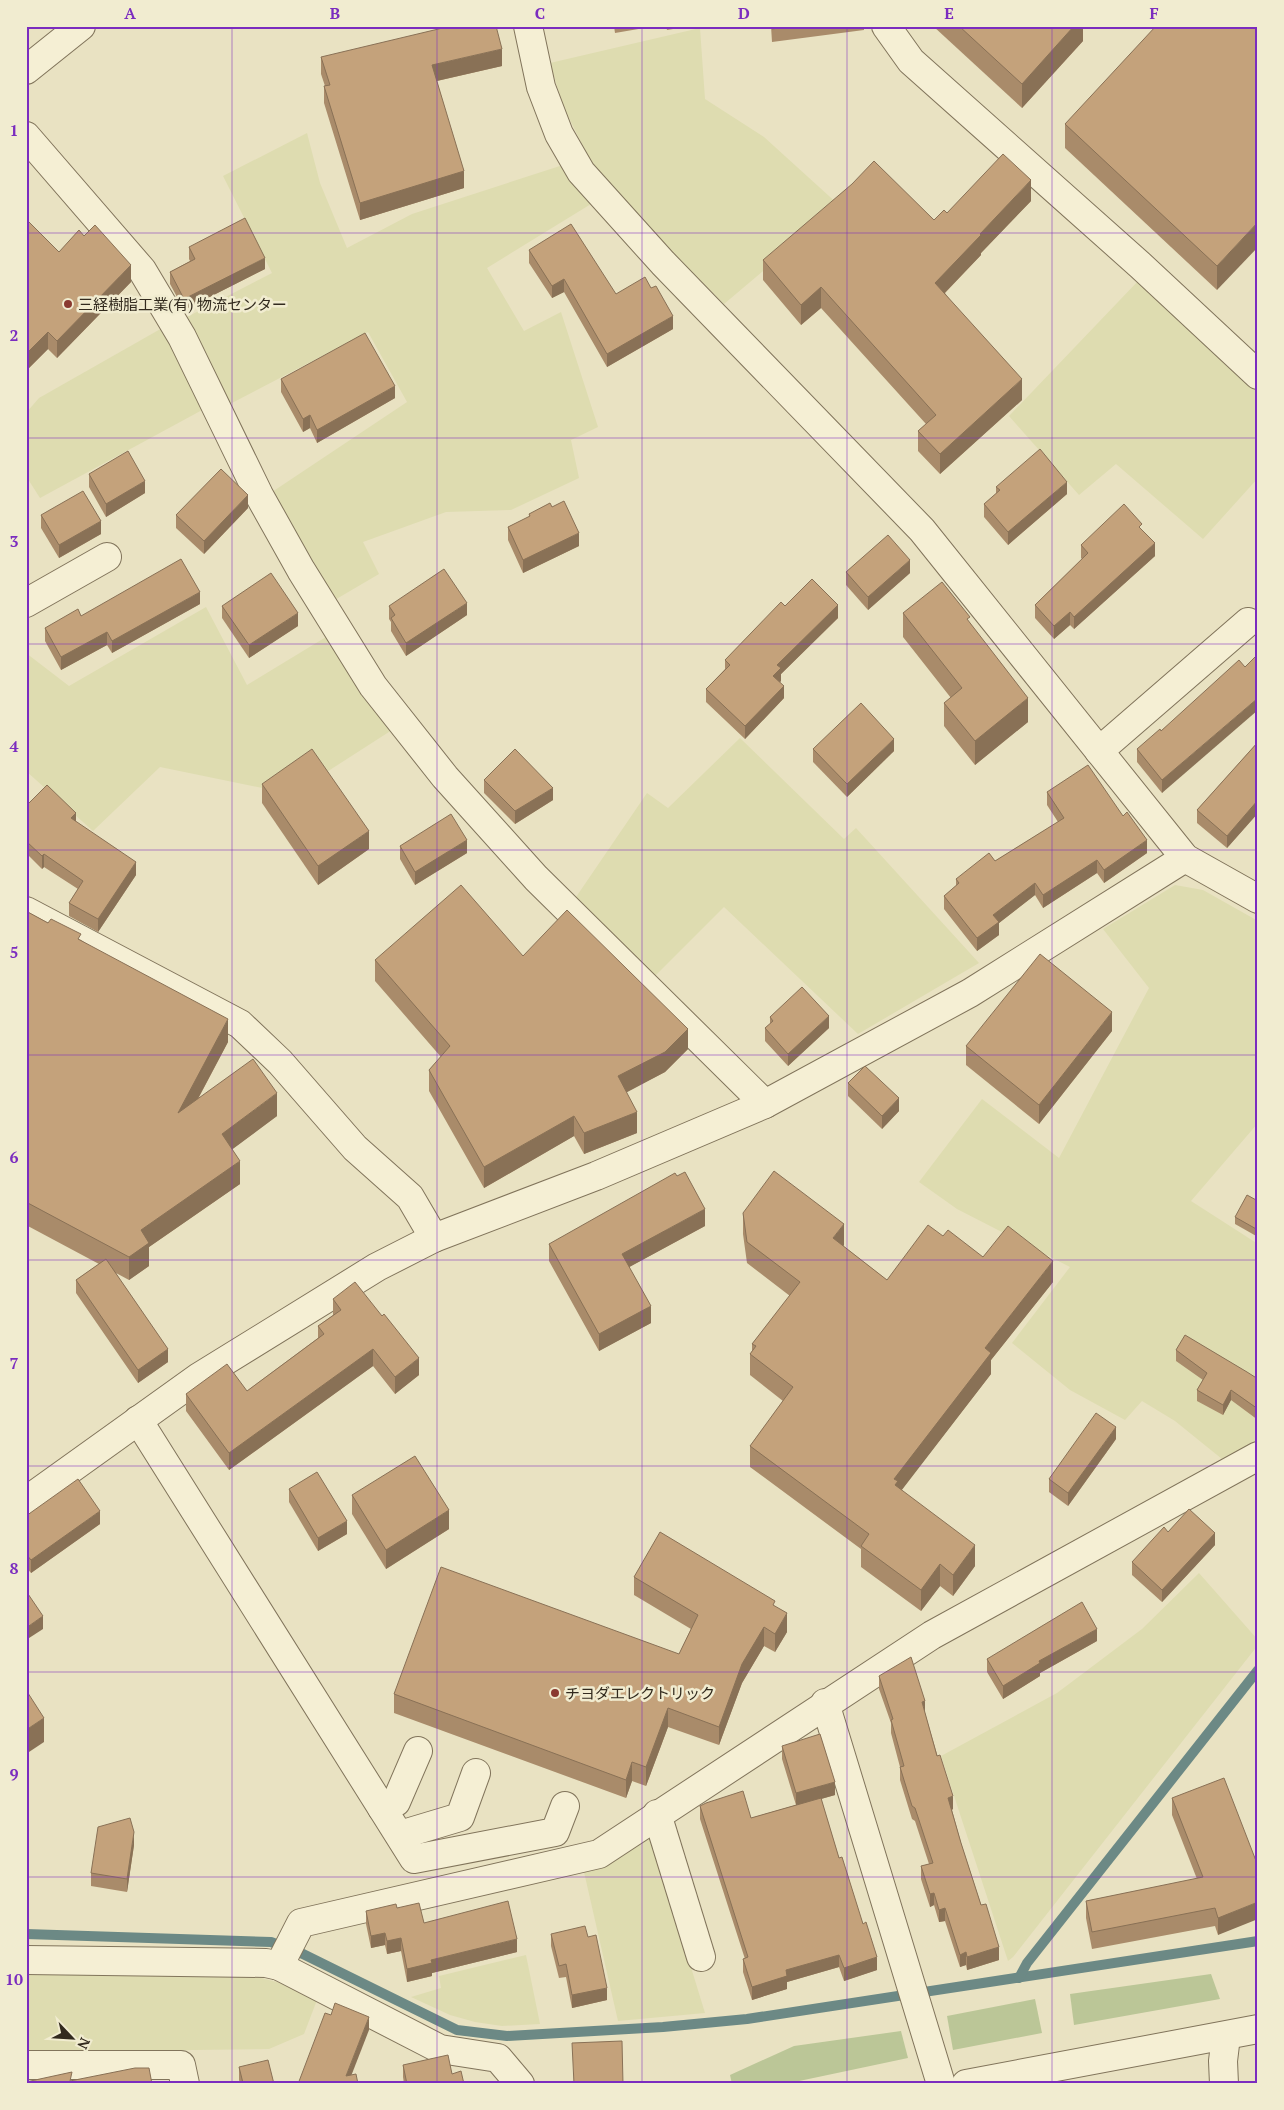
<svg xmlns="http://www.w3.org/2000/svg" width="1284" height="2110" viewBox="0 0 1284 2110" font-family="'PT Serif','Noto Sans JP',serif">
<rect width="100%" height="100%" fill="#e9e2c2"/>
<g fill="#dedcb0">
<path d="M700 28 705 99 764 137 840 206 724 304 660 240 592 164 563 106 550 63Z"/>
<path d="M307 133 320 183 347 248 412 214 563 165 591 204 487 268 524 331 561 312 598 427 571 440 579 478 511 510 446 512 363 542 379 574 333 601 272 492 407 402 368 332 228 405 185 318 272 273 223 176Z"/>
<path d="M1139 280 1258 391V478L1203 539 1116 464 1079 495 1009 416Z"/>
<path d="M164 327 204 409 40 498 26 476V413L39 398Z"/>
<path d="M206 607 247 685 326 637 392 730 322 775 272 790 160 767 93 831 26 771V653L69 686Z"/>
<path d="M740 738 844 839 856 828 979 963 858 1034 724 907 654 977 574 900 647 793 668 808Z"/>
<path d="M1175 885 1203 890 1258 921V1123L1191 1201 1258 1244V1441L1222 1459 1175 1421 1142 1401 1125 1420 1070 1390 1012 1343 1070 1267 957 1209 919 1182 982 1099 1059 1158 1149 988 1103 929Z"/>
<path d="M1199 1573 1258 1640V1645L1013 1957 1008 1961 941 1756 1057 1693 1142 1629Z"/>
<path d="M645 1835 651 1837 705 2013 618 2021 584 1872 596 1868Z"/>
<path d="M526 1955 540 2024 502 2026 475 2022 450 2015 411 1997 441 1988 439 1976Z"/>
<path d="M26 1973 253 1976 277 1982 317 2000 304 2034 269 2049 26 2052Z"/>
</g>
<g fill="#bbc697">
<path d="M1211 1974 1220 1999 1074 2025 1070 1994Z"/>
<path d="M1035 1999 1042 2033 953 2050 947 2016Z"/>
<path d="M901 2031 908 2058 785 2084H732L730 2075 794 2046Z"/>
</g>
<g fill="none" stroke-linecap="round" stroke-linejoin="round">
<g stroke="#6c8985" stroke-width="10">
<path d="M26 1934 271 1942 303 1954 457 2030 507 2036 663 2027 747 2019 1258 1941"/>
<path d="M1019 1978 1027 1963 1258 1670"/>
</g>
<g stroke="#81745b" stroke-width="30">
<g id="minor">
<path d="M528 26 541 87 559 134 581 172 663 263 922 530 1185 858 1258 899"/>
<path d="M886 26 911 61 1140 265 1258 375"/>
<path d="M26 70 81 26"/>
<path d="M26 136 142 270 182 337 259 495 301 570 373 686 445 777 536 878 765 1104"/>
<path d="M26 603 107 557"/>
<path d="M1099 751 1248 622"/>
<path d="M26 911 240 1024 280 1062 355 1148 410 1197 434 1238"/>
<path d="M138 1420 414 1859 555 1832 565 1806"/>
<path d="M26 1501 199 1377 377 1267 434 1238 596 1176 765 1104 970 993 1185 858"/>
<path d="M825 1703 941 2084"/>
<path d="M382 1808 396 1802 418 1751"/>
<path d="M657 1814 701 1957"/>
<path d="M400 1835 460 1817 476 1773"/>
<path d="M26 1960 266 1963 279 1966 440 2049 498 2058 520 2084"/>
<path d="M279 1966 301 1923 599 1854 932 1635 1258 1456"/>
<path d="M26 2065H181L185 2084"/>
<path d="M966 2084 1258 2029"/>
<path d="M1224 2084 1223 2061 1226 2036"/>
</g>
</g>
<use href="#minor" stroke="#f5efd4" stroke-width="28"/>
</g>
<g fill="#a98b6a">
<path d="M614 26H656L615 33Z"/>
<path d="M666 26H691L667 30Z"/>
<path d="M771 26H864V30L772 42Z"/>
<path d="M933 26H1083V41L1022 108Z"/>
<path d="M1258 26 1217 290 1065 148V124Z"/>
<path d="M321 57 502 66 437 81 464 188 360 220 324 103V86H325L321 74Z"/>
<path d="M1031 201 981 253V255L945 293 1022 400 940 474 918 451V431L926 424 821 308 801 325 763 280V260L934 220 947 213Z"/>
<path d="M189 247 265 269 184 310 170 284V272L190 261 189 259Z"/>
<path d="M529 250 616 294 673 329 607 367 564 292 552 298 529 263Z"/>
<path d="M59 252 131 282 57 358 48 349 26 371Z"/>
<path d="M281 379 395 398 317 443 310 428 303 432 281 392Z"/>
<path d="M89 474 145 493 106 517 89 487Z"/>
<path d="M996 487 1067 494 1008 545 984 517V504L996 494Z"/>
<path d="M552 507 579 546 523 573 508 540V527L529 517V514Z"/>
<path d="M248 508 204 554 176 528V515Z"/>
<path d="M41 515 101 534 59 558 41 528Z"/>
<path d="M1142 530 1155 556 1074 629 1070 625 1054 639 1035 618V605L1082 559 1081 558V545Z"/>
<path d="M846 572 910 573 868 610 846 585Z"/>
<path d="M200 604 112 653 107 645 61 670 45 641V628L81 616Z"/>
<path d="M222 606 298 626 249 658 222 618Z"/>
<path d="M389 606 467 615 406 656 391 631V622L389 619Z"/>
<path d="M785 606 838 618 781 674V681L780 682 784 698 745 739 706 702V689L725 669V660Z"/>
<path d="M903 613 970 623 1028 722 975 765 944 726V703L951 698 903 637Z"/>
<path d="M1245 667 1162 793 1137 762V749Z"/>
<path d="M1258 742V813L1227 848 1197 823V810Z"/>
<path d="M813 749 894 751 847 797 813 762Z"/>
<path d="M484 780 553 800 515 824 484 793Z"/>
<path d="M262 784 369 849 318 885 262 803Z"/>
<path d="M1047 792 1147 853 1104 883 1097 873 1043 908 1035 895 999 923V935L977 951 944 909V896L956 886V879L995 861 1058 822 1047 805Z"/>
<path d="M26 806 76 822 136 875 98 932 69 916V903L78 889 44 867 42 869 26 853Z"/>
<path d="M400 846 467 853 415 885 400 859Z"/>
<path d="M26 911 81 940 228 1042 198 1099 277 1116 232 1149 240 1184 149 1247V1266L129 1280 116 1273 168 1362 138 1383 76 1293V1280L99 1264 26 1225Z"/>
<path d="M523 956 688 1049 665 1072 626 1092 637 1133 584 1154 574 1136 484 1188 429 1091V1070L441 1057 375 981V960Z"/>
<path d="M770 1017 829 1028 788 1066 765 1041V1028L770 1024Z"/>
<path d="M1112 1031 1039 1124 966 1065V1046Z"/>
<path d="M848 1083 899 1111 882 1129 848 1096Z"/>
<path d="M1258 1201V1237L1235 1224V1217Z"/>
<path d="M743 1213 844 1245 843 1246 887 1280 943 1236 983 1257 1053 1282 991 1360V1374L901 1490 975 1566 953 1596 940 1586 921 1611 861 1567V1549L750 1467V1446L783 1401 750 1375V1354L752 1351V1344L790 1296 747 1263 743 1234Z"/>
<path d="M705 1226 629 1267 651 1323 599 1351 549 1261V1244Z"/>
<path d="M333 1299 419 1375 395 1394 373 1366 229 1470 186 1411V1394L247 1391 318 1338V1326L333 1315Z"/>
<path d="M1176 1350 1258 1379V1420L1231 1400 1223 1415 1197 1401V1390L1203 1380 1176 1361Z"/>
<path d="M1116 1439 1068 1506 1049 1492V1479Z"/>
<path d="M289 1489 347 1534 318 1551 289 1502Z"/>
<path d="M352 1495 449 1529 386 1569 352 1514Z"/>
<path d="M26 1516 100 1524 31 1573 26 1567Z"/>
<path d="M1168 1532 1215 1545 1162 1602 1132 1575V1562Z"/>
<path d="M634 1577 775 1606 787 1632 775 1652 764 1646 742 1683 719 1745 668 1727 646 1786 632 1781 626 1798 394 1713V1694L679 1654 691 1629 634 1595Z"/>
<path d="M1097 1641 1040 1673V1676L1003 1699 987 1672V1659Z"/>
<path d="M879 1676 925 1713 953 1809 952 1810 961 1843 999 1960 967 1970 966 1965 960 1967 945 1921 939 1922 934 1905 930 1907 921 1879V1866L929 1864 915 1821 912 1819 900 1780V1767L891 1733V1723L879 1689Z"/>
<path d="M782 1746 835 1795 821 1799 839 1858 877 1970 844 1981 839 1967 787 1982V1989L752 2000 743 1972V1959H745L700 1819V1806L751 1818 796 1805 782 1759Z"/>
<path d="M1172 1798 1258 1866 1218 1935 1215 1926 1092 1949 1086 1918V1901L1197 1879 1172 1815Z"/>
<path d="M134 1845 127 1892 91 1886V1873Z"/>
<path d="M397 1908 424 1923 517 1952 432 1973V1976L407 1982 401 1951 387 1954 385 1945 371 1948 366 1924V1911Z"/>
<path d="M551 1934 607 2000 572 2008 566 1977 559 1978 551 1946Z"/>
<path d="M403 2065 452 2074 464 2084H404L403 2077Z"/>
<path d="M239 2067 274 2084 240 2083 239 2080Z"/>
</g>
<g fill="#897156">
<path d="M1074 26H1083V41L1022 108V84Z"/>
<path d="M502 49V66L432 82V65Z"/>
<path d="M464 171V188L360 220V203Z"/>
<path d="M1031 180V201L981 253V255L935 303V283L980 234Z"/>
<path d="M1258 222V247L1217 290V266Z"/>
<path d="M265 258V269L184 310V299Z"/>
<path d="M131 265V282L57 358V341Z"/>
<path d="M564 279V292L552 298V286Z"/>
<path d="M821 287V308L801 325V305Z"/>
<path d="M673 316V329L607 367V354Z"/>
<path d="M48 332V349L26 371V354Z"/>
<path d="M1022 379V400L940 474V454Z"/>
<path d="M395 386V398L317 443V430Z"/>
<path d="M310 415V428L303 432V419Z"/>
<path d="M145 481V493L106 517V504Z"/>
<path d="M1067 482V494L1008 545V532Z"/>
<path d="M248 495V508L204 554V541Z"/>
<path d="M101 521V534L59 558V545Z"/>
<path d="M579 533V546L523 573V560Z"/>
<path d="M1155 543V556L1074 629V617Z"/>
<path d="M910 560V573L868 610V597Z"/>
<path d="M200 592V604L112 653V641Z"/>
<path d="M467 603V615L406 656V643Z"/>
<path d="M838 605V618L781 674V681L773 689V676L777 665Z"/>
<path d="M1070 612V625L1054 639V626Z"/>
<path d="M298 613V626L249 658V645Z"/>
<path d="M107 632V645L61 670V657Z"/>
<path d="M784 686V698L745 739V726Z"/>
<path d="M1028 698V722L975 765V741Z"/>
<path d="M1258 698V710L1162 793V780Z"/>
<path d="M894 739V751L847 797V784Z"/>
<path d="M553 788V800L515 824V811Z"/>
<path d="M1258 800V813L1227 848V836Z"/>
<path d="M76 813V826L71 818Z"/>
<path d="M369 831V849L318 885V866Z"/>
<path d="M467 840V853L415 885V872Z"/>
<path d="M1147 840V853L1104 883V870Z"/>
<path d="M44 854V867L42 869V856Z"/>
<path d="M1097 860V873L1043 908V895Z"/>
<path d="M136 862V875L98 932V919Z"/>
<path d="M1035 883V895L999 923V935L977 951V938L993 915Z"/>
<path d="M1112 1012V1031L1039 1124V1105Z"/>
<path d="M829 1016V1028L788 1066V1054Z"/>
<path d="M228 1019V1042L178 1136V1113Z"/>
<path d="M688 1029V1049L665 1072 618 1097V1076Z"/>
<path d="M277 1093V1116L222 1157V1134Z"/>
<path d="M899 1098V1111L882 1129V1116Z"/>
<path d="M637 1112V1133L584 1154V1133Z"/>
<path d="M574 1116V1136L484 1188V1167Z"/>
<path d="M240 1161V1184L149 1247V1266L129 1280V1257L141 1230Z"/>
<path d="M705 1209V1226L622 1271V1254Z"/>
<path d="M844 1224V1245L833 1260V1238Z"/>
<path d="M1053 1261V1282L991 1360V1374L898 1495 894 1479 985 1348Z"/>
<path d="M651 1306V1323L599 1351V1334Z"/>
<path d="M168 1349V1362L138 1383V1370Z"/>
<path d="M373 1349V1366L229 1470V1453Z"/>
<path d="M419 1358V1375L395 1394V1377Z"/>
<path d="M1231 1390V1400L1223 1415V1405Z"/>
<path d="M1116 1427V1439L1068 1506V1493Z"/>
<path d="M449 1510V1529L386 1569V1550Z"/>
<path d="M100 1511V1524L31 1573V1560Z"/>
<path d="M347 1521V1534L318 1551V1538Z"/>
<path d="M1215 1533V1545L1162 1602V1590Z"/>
<path d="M975 1545V1566L953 1596V1575Z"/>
<path d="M940 1564V1586L921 1611V1590Z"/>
<path d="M787 1613V1632L775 1652V1634Z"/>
<path d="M43 1616V1629L26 1640V1628Z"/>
<path d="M764 1627V1646L742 1683 719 1745V1727L742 1664Z"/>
<path d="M1097 1629V1641L1040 1673V1676L1003 1699V1686L1039 1661Z"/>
<path d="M925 1701V1714L922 1702Z"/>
<path d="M668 1708V1727L646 1786V1767Z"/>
<path d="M44 1718V1742L26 1754V1730Z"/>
<path d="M632 1762V1781L626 1798V1780Z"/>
<path d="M835 1782V1795L796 1806V1793Z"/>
<path d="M953 1796V1809L948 1811V1798Z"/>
<path d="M134 1832V1845L127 1892V1879Z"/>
<path d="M934 1893V1905L930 1907V1894Z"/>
<path d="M1258 1902V1919L1218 1935V1918Z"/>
<path d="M945 1908V1921L939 1922V1910Z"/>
<path d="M385 1933V1945L371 1948V1936Z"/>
<path d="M401 1938V1951L387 1954V1941Z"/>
<path d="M517 1939V1952L432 1973V1976L407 1982V1969L431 1960Z"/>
<path d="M999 1947V1960L967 1970V1957Z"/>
<path d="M966 1952V1965L960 1967V1955Z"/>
<path d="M839 1955V1967L787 1982V1989L752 2000V1987L786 1970Z"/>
<path d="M877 1957V1970L844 1981V1968Z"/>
<path d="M607 1988V2000L572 2008V1995Z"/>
<path d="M369 2017V2030L348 2084 346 2076Z"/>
</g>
<g fill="#c4a27b" stroke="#897156">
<path d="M451 26H496L502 49 432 65 464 171 360 203 324 86 330 85 321 57Z"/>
<path d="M772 26H792L772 29Z"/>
<path d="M959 26H1074L1022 84Z"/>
<path d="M1156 26H1258V222L1217 266 1065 124Z"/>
<path d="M1003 154 1031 180 980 234 981 235 935 283 1022 379 940 454 918 431 936 415 821 287 801 305 763 260 852 184 874 161 934 220 944 210 947 213Z"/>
<path d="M245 218 265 258 184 299 170 272 195 259 189 247Z"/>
<path d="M26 219 59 252 79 230 84 236 95 225 131 265 57 341 48 332 26 354Z"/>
<path d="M571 224 616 294 645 277 651 288 656 286 673 316 607 354 564 279 552 286 529 250Z"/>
<path d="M365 333 395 386 317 430 310 415 303 419 281 379Z"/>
<path d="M1040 449 1067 482 1008 532 984 504 1000 490 996 487Z"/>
<path d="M128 451 145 481 106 504 89 474Z"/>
<path d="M221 469 248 495 204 541 176 515Z"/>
<path d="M83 491 101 521 59 545 41 515Z"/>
<path d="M564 501 579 533 523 560 508 527 530 516 529 514 550 503 552 507Z"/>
<path d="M1124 504 1142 524 1139 527 1155 543 1074 617 1070 612 1054 626 1035 605 1088 553 1081 545Z"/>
<path d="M888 535 910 560 868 597 846 572Z"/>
<path d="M181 559 200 592 112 641 107 632 61 657 45 628 78 609 81 616Z"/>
<path d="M444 569 467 603 406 643 391 618 395 615 389 606Z"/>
<path d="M271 573 298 613 249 645 222 606Z"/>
<path d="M812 579 838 605 777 665 781 668 773 676 784 686 745 726 706 689 730 665 725 660 781 602 785 606Z"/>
<path d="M942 582 970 617 967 619 1028 698 975 741 944 703 962 688 903 613Z"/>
<path d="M1258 654V698L1162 780 1137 749 1160 729 1161 731 1239 660 1245 667Z"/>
<path d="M861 703 894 739 847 784 813 749Z"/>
<path d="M1258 742V800L1227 836 1197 810Z"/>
<path d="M312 749 369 831 318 866 262 784Z"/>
<path d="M515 749 553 788 515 811 484 780Z"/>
<path d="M1088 765 1123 816 1127 812 1147 840 1104 870 1097 860 1043 895 1035 883 993 915 999 922 977 938 944 896 959 883 956 879 989 853 995 861 1064 818 1047 792Z"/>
<path d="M47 785 76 813 71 818 136 862 98 919 69 903 83 881 44 854 42 856 26 841V806Z"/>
<path d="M451 814 467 840 415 872 400 846Z"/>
<path d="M461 885 523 956 567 910 688 1029 665 1052 618 1076 637 1112 584 1133 574 1116 484 1167 429 1070 450 1046 375 960Z"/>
<path d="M26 911 48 923 51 919 81 934 78 939 228 1019 178 1113 253 1059 277 1093 222 1134 240 1161 141 1230 149 1243 129 1257 26 1202Z"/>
<path d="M1040 954 1112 1012 1039 1105 966 1046Z"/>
<path d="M802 987 829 1016 788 1054 765 1028 773 1021 770 1017Z"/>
<path d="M865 1066 899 1098 882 1116 848 1083Z"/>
<path d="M774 1171 844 1224 833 1238 887 1280 928 1225 943 1236 948 1230 983 1257 1008 1226 1053 1261 985 1348 991 1353 894 1479 898 1481 895 1485 975 1545 953 1575 940 1564 921 1590 861 1546 869 1534 750 1446 793 1387 750 1354 756 1346 752 1344 800 1282 747 1242 743 1213Z"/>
<path d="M685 1172 705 1209 622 1254 651 1306 599 1334 549 1244 675 1173 677 1176Z"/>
<path d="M1247 1195 1258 1201V1230L1235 1217Z"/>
<path d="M106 1259 168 1349 138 1370 76 1280Z"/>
<path d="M355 1282 382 1316 384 1314 419 1358 395 1377 373 1349 229 1453 186 1394 227 1364 247 1391 324 1334 318 1326 341 1310 333 1299Z"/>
<path d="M1185 1335 1247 1372 1258 1379V1409L1231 1390 1223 1405 1197 1390 1207 1373 1176 1350Z"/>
<path d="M1096 1413 1116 1427 1068 1493 1049 1479Z"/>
<path d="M415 1456 449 1510 386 1550 352 1495Z"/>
<path d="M317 1472 347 1521 318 1538 289 1489Z"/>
<path d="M78 1479 100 1511 31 1560 26 1554V1516Z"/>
<path d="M1189 1509 1215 1533 1162 1590 1132 1562 1164 1527 1168 1532Z"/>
<path d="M660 1532 775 1601 773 1605 787 1613 775 1634 764 1627 742 1664 719 1727 668 1708 646 1767 632 1762 626 1780 394 1694 441 1567 679 1654 698 1615 634 1577Z"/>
<path d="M26 1591 43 1616 26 1628Z"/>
<path d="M1082 1602 1097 1629 1039 1661 1040 1663 1003 1686 987 1659Z"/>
<path d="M911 1657 925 1701 922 1702 937 1756 940 1755 953 1796 948 1798 961 1843 981 1905 986 1904 999 1947 967 1957 966 1952 960 1955 945 1908 939 1910 934 1893 930 1894 921 1866 933 1863 915 1808 912 1806 900 1767 904 1766 891 1720 893 1719 879 1676Z"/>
<path d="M26 1690 44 1718 26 1730Z"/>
<path d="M820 1734 835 1782 796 1793 782 1746Z"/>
<path d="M1224 1778 1258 1866V1902L1218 1918 1215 1908 1092 1932 1086 1901 1203 1877 1172 1798Z"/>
<path d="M743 1791 751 1818 821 1798 839 1858 842 1857 863 1924 866 1922 877 1957 844 1968 839 1955 786 1970 787 1976 752 1987 743 1959 748 1957 700 1806 706 1803Z"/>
<path d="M130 1818 134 1832 127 1879 91 1873 98 1827Z"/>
<path d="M508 1901 517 1939 431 1960 432 1963 407 1969 401 1938 387 1941 385 1933 371 1936 366 1911 396 1904 397 1908 419 1903 424 1923Z"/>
<path d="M585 1926 588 1937 596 1935 607 1988 572 1995 566 1964 559 1966 551 1934Z"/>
<path d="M335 2003 369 2017 346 2076 356 2074 358 2084H298L325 2013 331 2015Z"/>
<path d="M622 2041 623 2084H574L572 2043Z"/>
<path d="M448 2055 452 2074 461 2071 464 2084H407L403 2065Z"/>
<path d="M268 2060 274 2084H238L243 2083 239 2067Z"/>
<path d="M135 2068H149L152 2084H26V2082L72 2072 70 2081Z"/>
</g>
<path fill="none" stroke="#7b2cbf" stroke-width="1" stroke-opacity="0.55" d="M232 26V2084M437 26V2084M642 26V2084M847 26V2084M1052 26V2084M26 233H1258M26 438H1258M26 644H1258M26 850H1258M26 1055H1258M26 1260H1258M26 1466H1258M26 1672H1258M26 1877H1258"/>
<g fill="#8a3a30" stroke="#f1ecd0" stroke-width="2">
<circle cx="68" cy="304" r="5"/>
<circle cx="555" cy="1693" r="5"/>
</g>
<g text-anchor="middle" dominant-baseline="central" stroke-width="5" stroke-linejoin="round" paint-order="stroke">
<g font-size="15" fill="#322a1e" stroke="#f1ecd0" text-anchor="start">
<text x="78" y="304">三経樹脂工業(有) 物流センター</text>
<text x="565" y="1693">チヨダエレクトリック</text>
</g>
</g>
<rect width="1284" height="2110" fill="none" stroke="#f1ecd0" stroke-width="55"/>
<g transform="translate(72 2038) rotate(115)" stroke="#f1ecd0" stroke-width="4" paint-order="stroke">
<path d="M0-4L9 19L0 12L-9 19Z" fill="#322a1e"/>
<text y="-8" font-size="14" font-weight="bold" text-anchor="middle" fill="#322a1e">N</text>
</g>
<rect x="28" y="28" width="1228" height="2054" fill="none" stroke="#7b2cbf" stroke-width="2"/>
<g font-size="16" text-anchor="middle" font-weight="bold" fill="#7b2cbf">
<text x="130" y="19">A</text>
<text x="335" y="19">B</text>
<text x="540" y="19">C</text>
<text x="744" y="19">D</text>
<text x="949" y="19">E</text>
<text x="1154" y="19">F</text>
<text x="14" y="136">1</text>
<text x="14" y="341">2</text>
<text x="14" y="547">3</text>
<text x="14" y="752">4</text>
<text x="14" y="958">5</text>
<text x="14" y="1163">6</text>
<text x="14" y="1369">7</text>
<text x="14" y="1574">8</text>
<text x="14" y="1780">9</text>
<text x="14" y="1985">10</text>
</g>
</svg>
